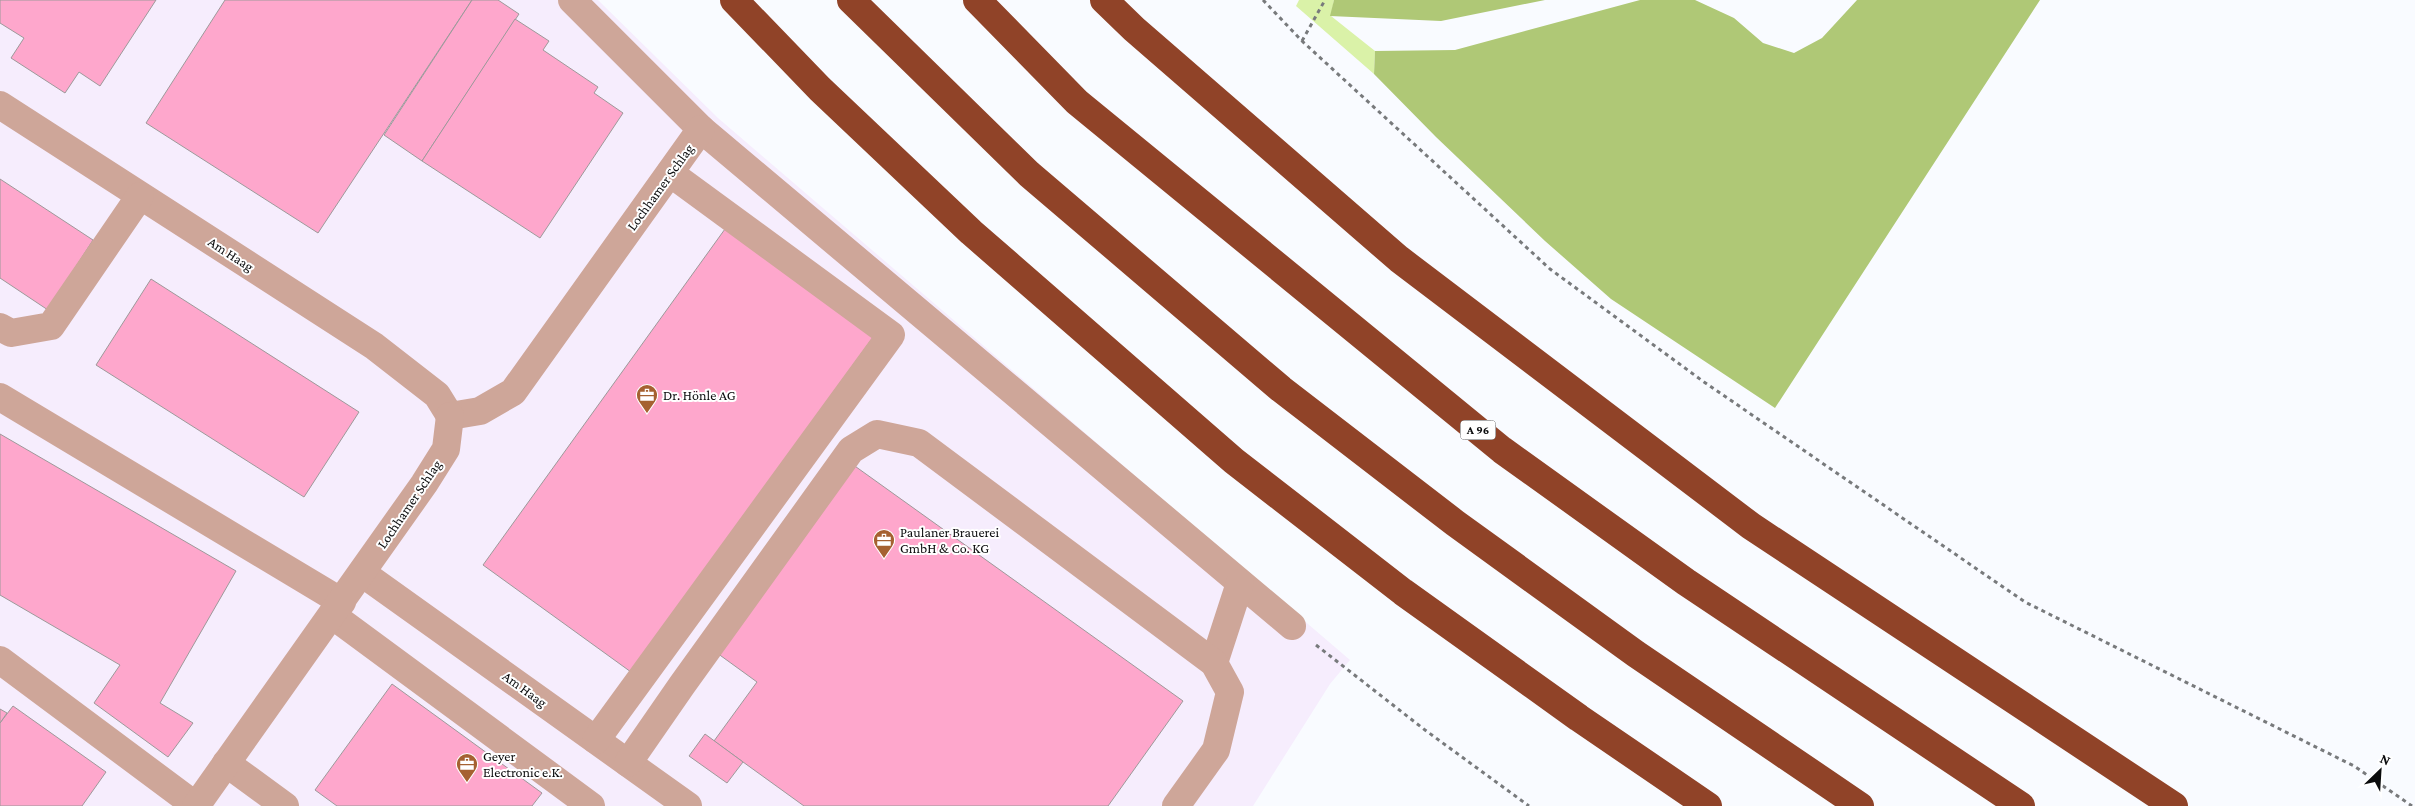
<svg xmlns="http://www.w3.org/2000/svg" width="2415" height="806" viewBox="0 0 2415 806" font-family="'Crimson Pro',serif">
<rect width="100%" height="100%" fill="#f9fbff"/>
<path fill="#f6edfd" d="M0 0H598L718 118 1350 660 1330 684 1253 806H0Z"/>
<path fill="#daf2a8" d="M1299 0H1334L1331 16 1375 51 1374 74 1296 6Z"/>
<g fill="#afc876">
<path d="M1334 0H1545L1441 21 1330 16Z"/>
<path d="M1640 0H1695L1734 18 1763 43 1794 53 1822 38 1857 0H2040L1775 408 1611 299 1545 241 1436 137 1374 74 1375 51 1455 50Z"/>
</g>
<g fill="#fea7cc" stroke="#9d999a">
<path d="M0 0H156L100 86 79 72 65 93 11 58 24 38 0 23Z"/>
<path d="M225 0H472L318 233 146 123Z"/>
<path d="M472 0H498L519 14 422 161 384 135Z"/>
<path d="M515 19 549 41 543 50 598 87 594 93 623 113 540 238 422 161Z"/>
<path d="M0 179 93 240 48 310 0 278Z"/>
<path d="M725 229 874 336 631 672 483 565Z"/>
<path d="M151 279 359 412 304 497 96 365Z"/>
<path d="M0 434 236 571 160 703 193 723 168 757 94 703 120 665 0 595Z"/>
<path d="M852 464 1183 701 1108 806H804L714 741 757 682 717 653Z"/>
<path d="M392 684 542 793 532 806H337L315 790Z"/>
<path d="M13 706 106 772 82 806H0V723Z"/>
<path d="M0 709 7 713 0 723Z"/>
<path d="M705 734 743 762 727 783 689 756Z"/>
</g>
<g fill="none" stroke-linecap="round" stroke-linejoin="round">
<g stroke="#787a7c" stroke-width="3" stroke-dasharray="4 4" stroke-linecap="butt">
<path d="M1263 0 1302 41 1550 269 1704 382 2025 602 2354 766 2412 806"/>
<path d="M1302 41 1325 0"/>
<path d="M1316 645 1425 730 1529 806"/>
</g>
<g stroke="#cea699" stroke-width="28">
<path d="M572 0 701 129 1292 626"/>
<path d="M0 105 374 346 437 395 450 416"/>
<path d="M0 327 11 333 51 326 140 196"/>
<path d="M0 397 342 602"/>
<path d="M450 416 480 411 513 392 701 129"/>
<path d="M362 573 688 806"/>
<path d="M332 615 591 806"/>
<path d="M0 660 196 806"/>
<path d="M1214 663 1240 583"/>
<path d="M596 740 891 335 670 173"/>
<path d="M226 763 285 806"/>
<path d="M628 763 682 685 851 450 877 434 919 443 1214 663 1230 692 1216 750 1176 806"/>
<path d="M196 806 424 484 446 449 450 416"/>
</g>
<g stroke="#904328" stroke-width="28">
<path d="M734 0 820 89 971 232 1234 461 1403 592 1579 718 1708 806"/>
<path d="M851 0 1029 174 1281 389 1455 523 1636 654 1860 806"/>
<path d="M977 0 1077 102 1502 450 1686 582 2021 806"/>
<path d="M1104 0 1134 29 1399 259 1751 526 2174 806"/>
</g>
</g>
<defs>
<g id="office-pin" transform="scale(1.125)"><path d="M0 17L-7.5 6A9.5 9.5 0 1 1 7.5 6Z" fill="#a56131" stroke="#fff"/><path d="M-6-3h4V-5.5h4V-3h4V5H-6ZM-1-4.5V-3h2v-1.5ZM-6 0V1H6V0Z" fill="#fff"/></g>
</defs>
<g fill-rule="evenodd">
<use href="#office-pin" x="647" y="395"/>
<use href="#office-pin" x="884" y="540"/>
<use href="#office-pin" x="467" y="764"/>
</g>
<g text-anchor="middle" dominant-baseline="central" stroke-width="4" stroke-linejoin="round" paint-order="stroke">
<rect fill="#fff" stroke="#545556" stroke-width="1" x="1460.5" y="420.5" width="35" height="19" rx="4"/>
<g font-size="12" font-weight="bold" fill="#0b0c0d">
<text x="1478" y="430">A 96</text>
</g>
<g font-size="14" fill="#0b0c0d" stroke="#fff">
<text transform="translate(660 187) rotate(-54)">Lochhamer Schlag</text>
<text transform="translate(231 254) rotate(33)">Am Haag</text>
<text transform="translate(409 504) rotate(-56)">Lochhamer Schlag</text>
<text transform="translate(525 689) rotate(36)">Am Haag</text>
</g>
<g font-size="14" fill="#0b0c0d" stroke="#fff" text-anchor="start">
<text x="663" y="395">Dr. Hönle AG</text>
<text x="900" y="532">Paulaner Brauerei<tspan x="900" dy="16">GmbH &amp; Co. KG</tspan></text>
<text x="483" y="756">Geyer<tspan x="483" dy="16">Electronic e.K.</tspan></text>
</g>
</g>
<g transform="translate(2380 771) rotate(25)" stroke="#ffffff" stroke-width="4" paint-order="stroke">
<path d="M0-4L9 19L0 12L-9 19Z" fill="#0b0c0d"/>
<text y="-8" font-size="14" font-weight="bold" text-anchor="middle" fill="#0b0c0d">N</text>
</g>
</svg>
